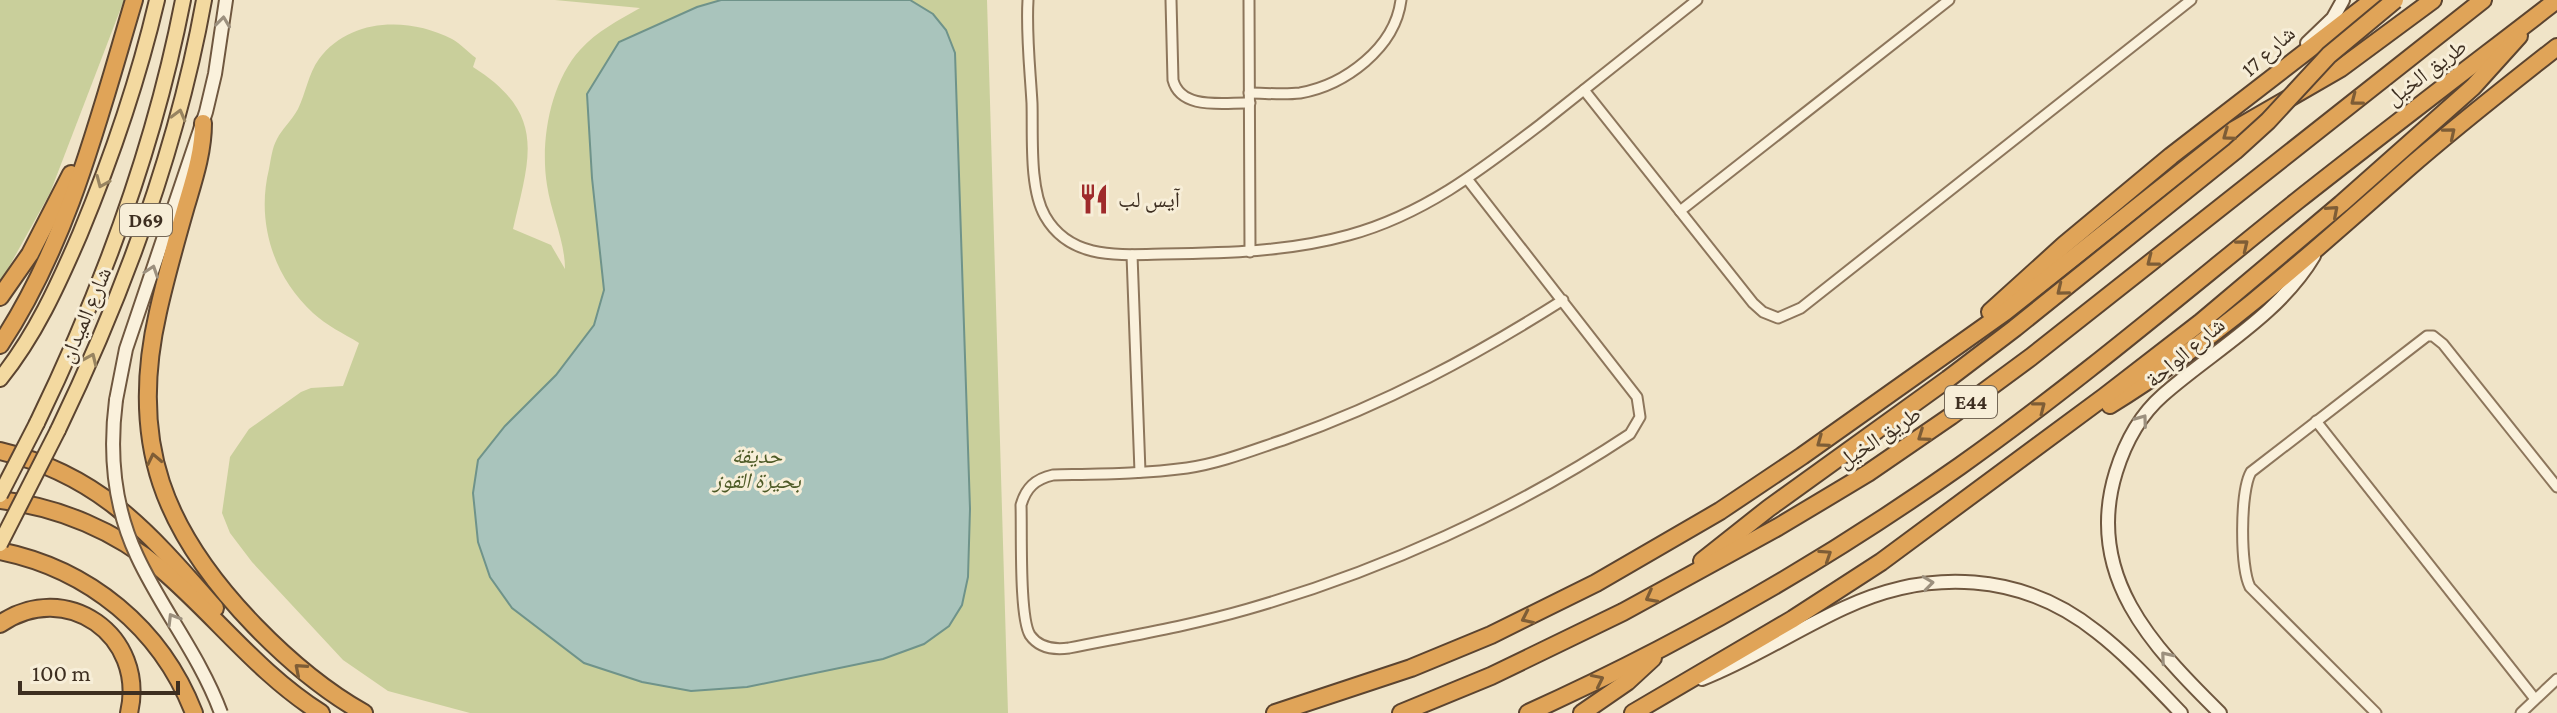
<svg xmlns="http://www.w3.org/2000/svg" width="2557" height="713" viewBox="0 0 2557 713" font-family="'Crimson Pro','Noto Naskh Arabic',serif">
<rect width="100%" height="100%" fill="#f0e4c8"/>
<g fill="#c9cf9b">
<path d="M0 0H124L50 193 0 283Z"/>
<path d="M555 0H987L1008 713H470L388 691 343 660 252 562 230 533 222 513 230 457 249 429 301 392 311 388 343 386 359 343C343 333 327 326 313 313 273 276 256 222 269 169 271 159 272 148 277 139 282 129 292 120 298 109 306 93 308 74 319 59 350 17 410 17 452 39 461 44 468 52 476 58L473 67C547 114 530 156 513 229L551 245 565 269C565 241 551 213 547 185 540 142 550 83 580 50 597 31 619 20 640 8Z"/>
</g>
<path fill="#a9c4bc" stroke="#6f938a" stroke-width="2" d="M721 0H910L933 14 946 30 955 53 970 509 968 577 962 605 949 626 924 644 883 659 747 687 691 691 642 682 584 663 512 608 490 577 478 542 473 493 478 460 505 426 556 375 594 325 604 290 592 178 587 94 619 42 697 7Z"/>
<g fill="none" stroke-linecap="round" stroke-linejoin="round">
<g stroke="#8d765c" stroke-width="13">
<g id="street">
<path d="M1028 0C1026 34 1030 68 1032 103 1033 135 1029 188 1045 216 1070 260 1119 255 1163 254 1226 253 1288 252 1349 235 1423 215 1481 170 1541 124 1593 83 1645 41 1697 0"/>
<path d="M1171 0 1173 80C1181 111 1225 102 1250 103"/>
<path d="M1249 0 1250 252"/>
<path d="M1584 90 1753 303 1763 312 1778 318 1801 308 2191 0"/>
<path d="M1249 93C1265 93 1283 95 1300 93 1345 85 1395 48 1401 0"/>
<path d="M1468 180 1637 397 1640 417 1630 434C1514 511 1381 571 1248 609 1189 626 1129 636 1069 648 1054 650 1039 648 1030 635 1019 617 1022 530 1021 505 1026 488 1035 479 1053 475 1097 474 1143 474 1187 468 1221 463 1253 450 1286 439 1387 403 1473 357 1563 300"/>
<path d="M1680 211 1949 0"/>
<path d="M1132 255 1140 472"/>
<path d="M2316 421 2535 699"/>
<path d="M2376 713 2250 587C2240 567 2240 491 2251 472L2427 336H2433L2443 344 2557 487"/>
<path d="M2521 713 2557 679"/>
</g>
</g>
<g stroke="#6f573f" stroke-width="16">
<g id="secondary">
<path d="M2307 43 2333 18 2343 0"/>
<path d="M116 400 126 349 206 112 215 74 226 0"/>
<path d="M1702 679C1751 660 1796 630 1844 608 1929 568 2022 572 2097 632 2128 656 2154 685 2181 713"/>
<path d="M2220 713C2152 646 2084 575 2116 472 2125 443 2140 415 2163 395 2213 351 2279 315 2314 256"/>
</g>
</g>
<g stroke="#5b4430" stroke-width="18">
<g id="primary">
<path d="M0 379C35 336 58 285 80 234 112 157 138 81 157 0"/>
<path d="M37 423C103 287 154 149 183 0"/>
<path d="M58 430C124 293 177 150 204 0"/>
</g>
</g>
<g stroke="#5b4430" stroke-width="20">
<g id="highway">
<path d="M203 123C203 152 194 179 186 206 176 241 166 276 158 312 128 443 164 532 255 626 288 660 323 690 364 713"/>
<path d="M0 297 30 254 71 174"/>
<path d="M1990 312 2064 245 2171 156 2373 0"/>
<path d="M0 345C69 241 99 117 134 0"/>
<path d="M2110 405C2217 339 2312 253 2406 170 2455 127 2506 87 2557 47"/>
<path d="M0 451C101 475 150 534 215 608"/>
<path d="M0 500C59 507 116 531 161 569 216 616 259 674 321 713"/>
<path d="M0 551C89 569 161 628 194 713"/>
<path d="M1702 561 1769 508 1948 379"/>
<path d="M0 624C66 578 147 636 129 713"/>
<path d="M1275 713 1411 668 1491 635 1596 583 1720 511 1802 456 2005 312 2234 130 2341 68 2433 0"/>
<path d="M1401 713 1491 676 1623 612 1778 527 1868 473 1951 416 2031 357 2483 0"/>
<path d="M1528 713C1679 645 1824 562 1960 466 2077 383 2186 290 2297 201 2383 133 2470 67 2557 0"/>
<path d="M1582 713 1627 682 1653 658"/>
<path d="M1633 713 1793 619 1881 562 2104 397 2201 322 2341 204 2473 87 2519 36"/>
</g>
</g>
<use href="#street" stroke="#faf1dc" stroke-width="9"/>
<use href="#secondary" stroke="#faf1dc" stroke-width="12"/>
<use href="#primary" stroke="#f3d9a0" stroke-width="14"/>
<use href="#highway" stroke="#e0a458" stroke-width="16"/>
<g stroke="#6f573f" stroke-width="16" stroke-linecap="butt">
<path id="secondary-bridge" d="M116 400C109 454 114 507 137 556 162 610 200 656 221 713"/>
</g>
<g stroke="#5b4430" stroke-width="18" stroke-linecap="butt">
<g id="primary-bridge">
<path d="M0 495 37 423"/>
<path d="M0 544 58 430"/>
</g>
</g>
<g stroke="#5b4430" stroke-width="20" stroke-linecap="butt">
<path id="highway-bridge" d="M1948 379 2015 328 2235 151 2268 121 2329 55 2395 0"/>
</g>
<use href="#secondary-bridge" stroke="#faf1dc" stroke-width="12"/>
<use href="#primary-bridge" stroke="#f3d9a0" stroke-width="14"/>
<use href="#highway-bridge" stroke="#e0a458" stroke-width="16"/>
</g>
<defs><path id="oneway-chevron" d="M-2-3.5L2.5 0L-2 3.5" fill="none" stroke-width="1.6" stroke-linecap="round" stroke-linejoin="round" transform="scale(2)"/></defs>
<g stroke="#9c907e">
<use href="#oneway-chevron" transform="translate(223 22) rotate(-83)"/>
<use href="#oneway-chevron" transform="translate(152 271) rotate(-71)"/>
<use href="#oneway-chevron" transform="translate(2142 420) rotate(-54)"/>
<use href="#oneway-chevron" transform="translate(1928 583) rotate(-8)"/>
<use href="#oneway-chevron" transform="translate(173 619) rotate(-121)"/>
<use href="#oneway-chevron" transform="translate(2166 657) rotate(-130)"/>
</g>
<g stroke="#7e5d36">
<use href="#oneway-chevron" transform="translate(2356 100) rotate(142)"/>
<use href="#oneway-chevron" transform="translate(2450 133) rotate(-40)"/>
<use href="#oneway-chevron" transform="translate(2228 135) rotate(144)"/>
<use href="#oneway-chevron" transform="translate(2333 211) rotate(-41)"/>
<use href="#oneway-chevron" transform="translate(2243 245) rotate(-39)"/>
<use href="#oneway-chevron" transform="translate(2152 261) rotate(142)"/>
<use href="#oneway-chevron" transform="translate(2062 290) rotate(141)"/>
<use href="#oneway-chevron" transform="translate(2040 407) rotate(-38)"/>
<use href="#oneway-chevron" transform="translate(1923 436) rotate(145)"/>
<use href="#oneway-chevron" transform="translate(1822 442) rotate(144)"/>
<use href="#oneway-chevron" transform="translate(154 459) rotate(-102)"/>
<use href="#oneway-chevron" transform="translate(1826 555) rotate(-33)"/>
<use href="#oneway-chevron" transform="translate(1651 597) rotate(152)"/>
<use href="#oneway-chevron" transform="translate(1527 618) rotate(155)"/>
<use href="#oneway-chevron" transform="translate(300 669) rotate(-139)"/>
<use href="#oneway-chevron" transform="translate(1598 680) rotate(-26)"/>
</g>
<g stroke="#988460">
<use href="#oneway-chevron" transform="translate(179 115) rotate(-75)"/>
<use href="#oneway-chevron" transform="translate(102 182) rotate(113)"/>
<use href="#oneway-chevron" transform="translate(91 359) rotate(-66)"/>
</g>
<defs>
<g id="restaurant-bare" transform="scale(2.4)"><path d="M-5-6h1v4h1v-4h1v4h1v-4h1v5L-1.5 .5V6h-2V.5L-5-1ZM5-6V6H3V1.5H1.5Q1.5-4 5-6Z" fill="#9e2a2b" stroke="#f7eed8" stroke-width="2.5" paint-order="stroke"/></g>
</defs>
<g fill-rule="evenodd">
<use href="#restaurant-bare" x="1094" y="199"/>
</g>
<g text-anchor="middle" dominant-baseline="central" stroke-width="6" stroke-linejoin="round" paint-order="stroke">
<g fill="#f7eed8" stroke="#756857" stroke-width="2">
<rect x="120" y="204" width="52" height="32" rx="6"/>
<rect x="1945" y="386" width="52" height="32" rx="6"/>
</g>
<g font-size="20" font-weight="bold" fill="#3d2e20">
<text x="146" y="220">D69</text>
<text x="1971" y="402">E44</text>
</g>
<g font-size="22" fill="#3d2e20" stroke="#f7eed8">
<text transform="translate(2268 51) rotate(-42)">17 شارع</text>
<text transform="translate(2426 72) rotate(-37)">طريق الخيل</text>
<text transform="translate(85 315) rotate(-67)">شارع الميدان</text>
<text transform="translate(2185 352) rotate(-40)">شارع الواحة</text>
<text transform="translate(1879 437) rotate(-33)">طريق الخيل</text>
</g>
<g font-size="22" fill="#3d2e20" stroke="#f7eed8" text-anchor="start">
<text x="1118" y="199">آيس لب</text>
</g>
<g font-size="22" font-style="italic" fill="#4d5a26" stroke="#f7eed8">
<text x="757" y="455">حديقة<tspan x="757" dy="25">بحيرة القوز</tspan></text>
</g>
</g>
<path d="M20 681v12h158v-12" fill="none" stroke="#3d2e20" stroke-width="4"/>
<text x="32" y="681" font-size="24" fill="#3d2e20" stroke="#f7eed8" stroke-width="6" paint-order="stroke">100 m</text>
</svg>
